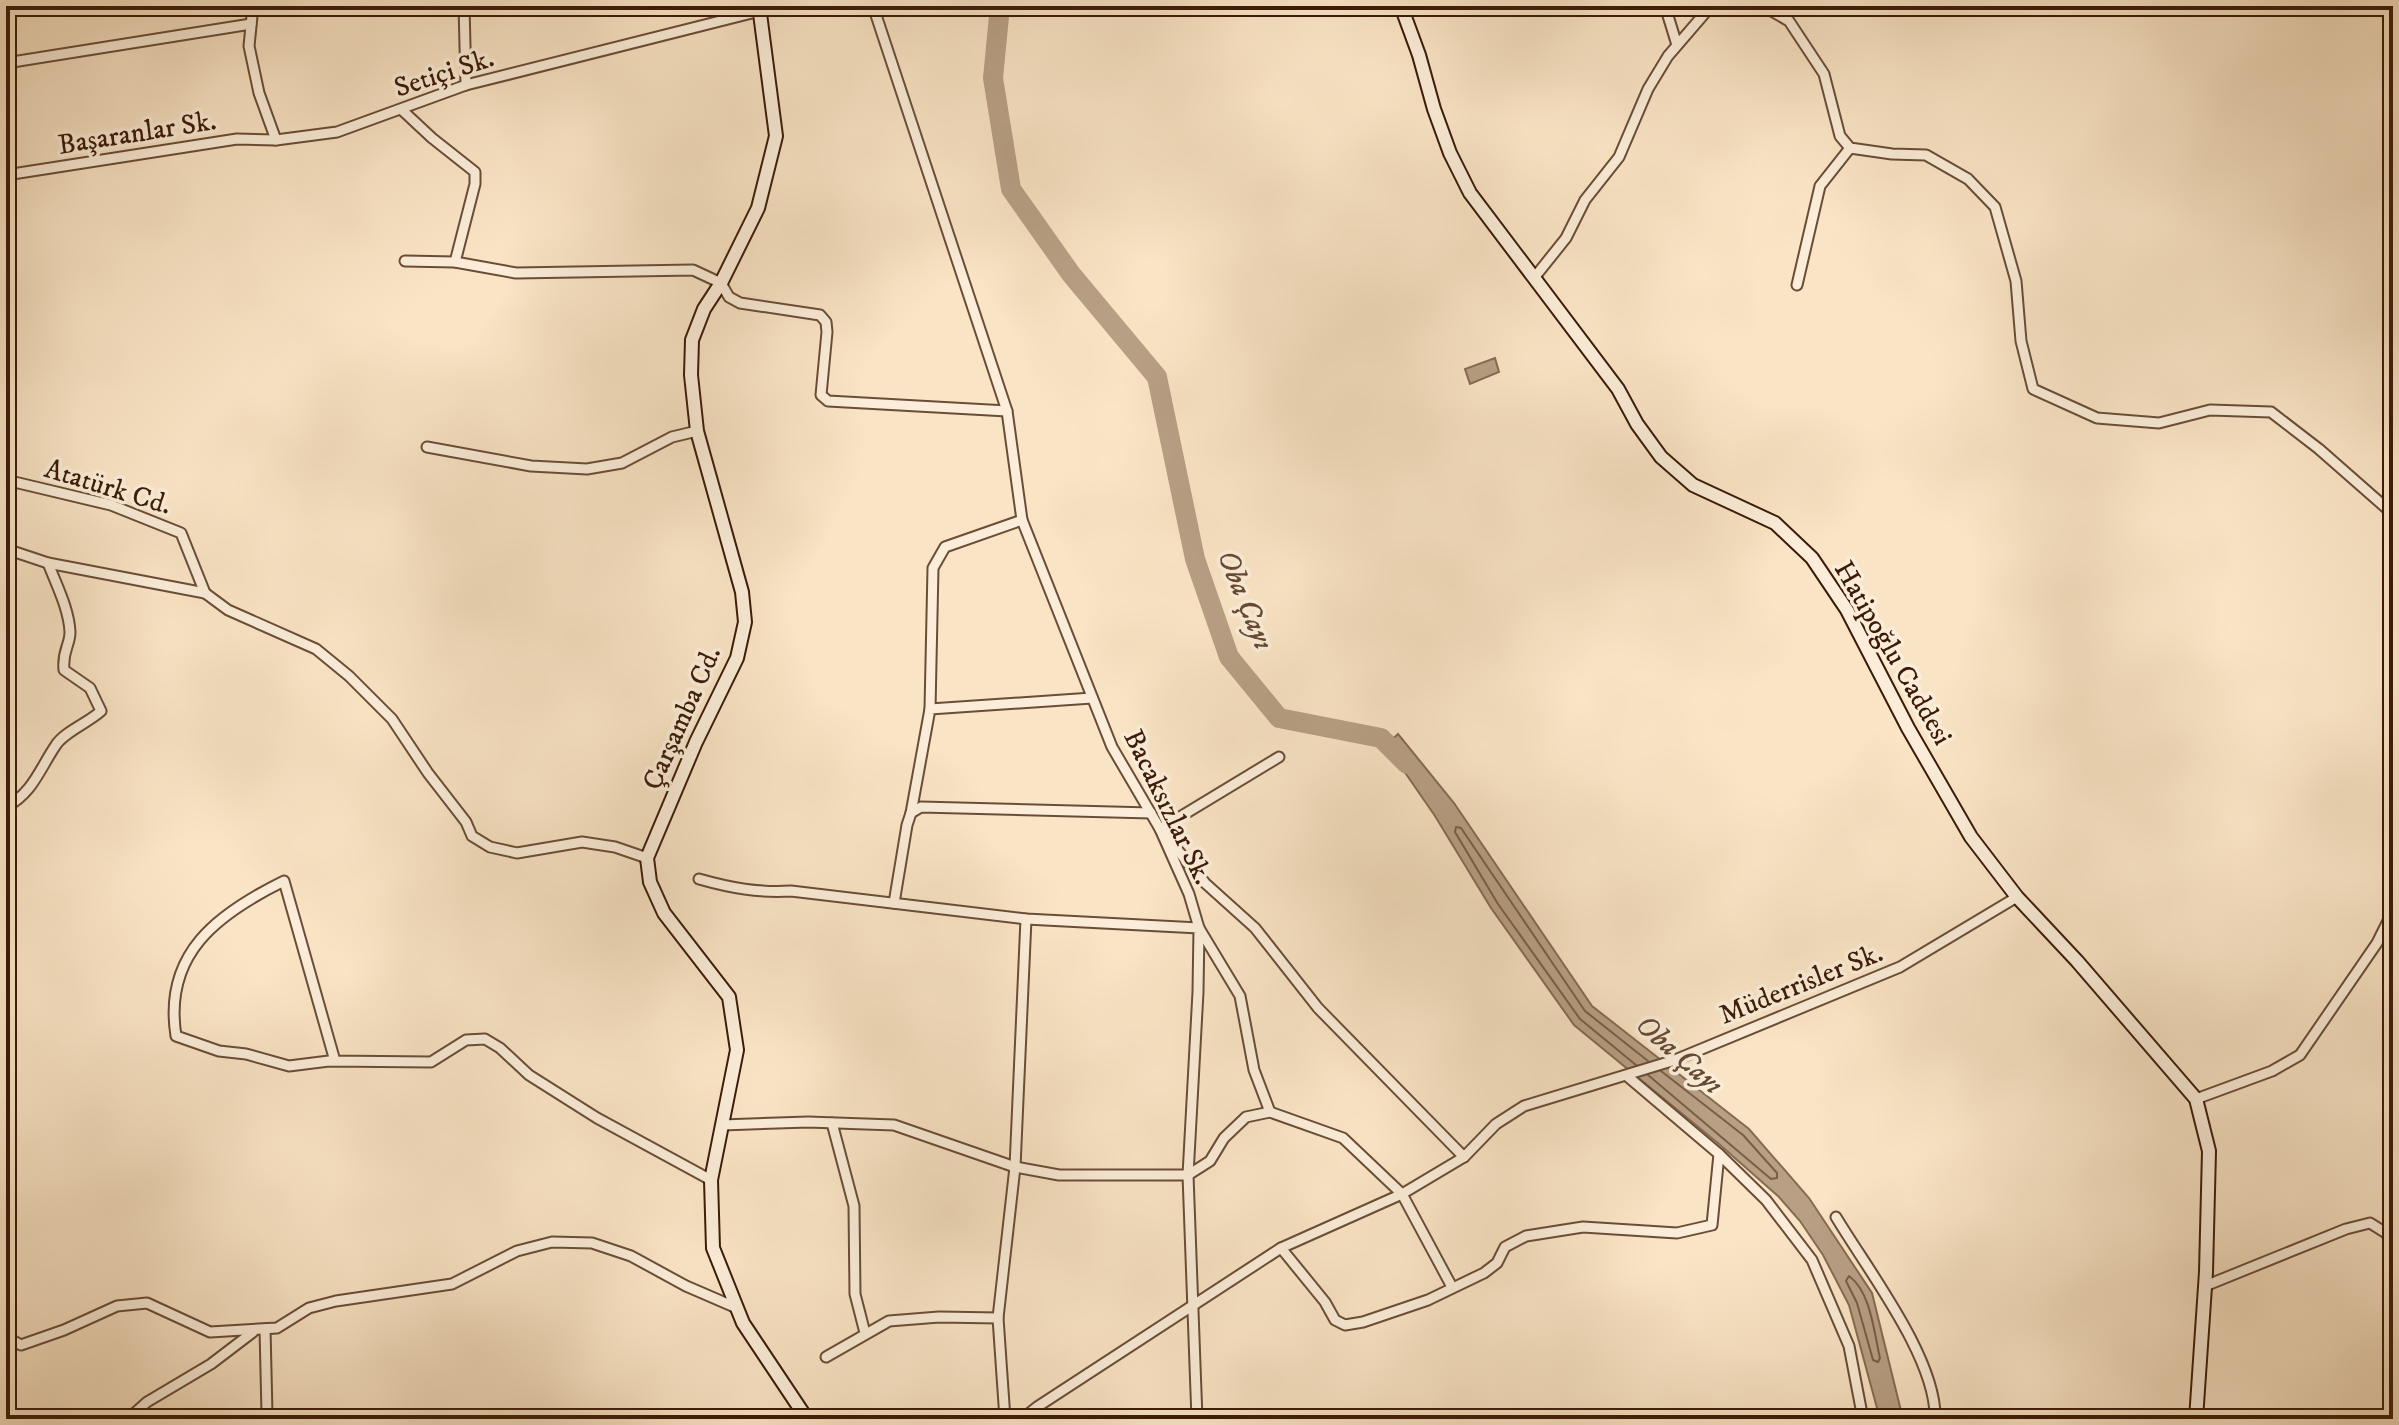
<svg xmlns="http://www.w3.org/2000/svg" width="2399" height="1425" viewBox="0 0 2399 1425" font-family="'IM FELL DW Pica',serif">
<rect width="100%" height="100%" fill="#f9e4c5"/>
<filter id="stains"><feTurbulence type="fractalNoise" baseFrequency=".0025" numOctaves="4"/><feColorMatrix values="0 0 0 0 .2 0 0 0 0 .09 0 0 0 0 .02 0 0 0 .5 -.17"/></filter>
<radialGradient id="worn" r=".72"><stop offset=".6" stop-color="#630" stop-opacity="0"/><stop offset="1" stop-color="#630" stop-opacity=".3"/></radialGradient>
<g fill="#b8a085" stroke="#866b53" stroke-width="2">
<path d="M1495 358 1499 372 1470 384 1465 369Z"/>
<path d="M1398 734 1454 803 1592 1006 1749 1129 1809 1198 1872 1293 1903 1419H1880L1849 1305 1823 1255 1800 1221 1779 1197 1719 1144 1574 1025 1491 908 1435 816 1386 745Z"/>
</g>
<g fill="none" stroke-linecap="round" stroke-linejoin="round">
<g stroke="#7a5e46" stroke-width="2">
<path d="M1636 1065 1580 1019 1498 904 1455 832 1456 827 1461 828 1585 1011 1648 1061"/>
<path d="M1648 1075 1771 1179 1777 1178V1173L1743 1135 1661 1071"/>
<path d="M1849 1276C1871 1292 1874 1333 1880 1358L1878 1362 1873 1360 1857 1303 1846 1281Z"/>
</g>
<path stroke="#b8a085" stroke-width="20" d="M1000 6 993 78 1011 189 1071 274 1157 377 1195 559 1229 657 1279 718 1381 738 1407 764"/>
<g stroke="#6a4d37" stroke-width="13">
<g id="street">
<path d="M253 6 249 46 259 93 276 140 337 132 466 85 760 11"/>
<path d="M464 6 466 85"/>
<path d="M873 6 1007 411 1022 520 1112 747 1160 829 1189 894 1199 928 1240 996 1254 1070 1270 1112"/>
<path d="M1665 6 1677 45"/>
<path d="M1763 6 1789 21 1824 74 1840 136 1850 148 1892 154 1926 155 1968 179 1995 207 2016 281 2021 341 2033 389 2097 418 2159 423 2210 410 2271 412 2319 449 2393 514"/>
<path d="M6 63 251 24"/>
<path d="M402 110 432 138 475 172V184L455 262"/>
<path d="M6 175 237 139 276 140"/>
<path d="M405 261 455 262 516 273 693 270 721 283 729 297 740 303 820 315 826 322 827 332 821 395 828 401 1007 411"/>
<path d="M1534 278 1566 238 1585 200 1619 157 1648 89 1668 56 1711 6"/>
<path d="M1797 285 1820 186 1850 148"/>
<path d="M427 447 531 466 587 469 622 463 672 437 697 431"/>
<path d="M6 480 111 505 181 533 205 593 228 610 316 649 349 676 392 719 428 773 466 822 472 836 490 847 517 853 582 842 615 847 647 858"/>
<path d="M6 549 48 563 205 593"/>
<path d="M930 709 933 568 945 547 1022 520"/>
<path d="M1279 757 1160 829 1205 883 1255 928 1318 1008 1464 1157"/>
<path d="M6 807C33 793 40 768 56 745 64 732 88 723 101 711L90 688 64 670C62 650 70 646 70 632 69 609 56 584 48 563"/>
<path d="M911 813 930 709 1092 698"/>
<path d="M699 879C731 888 758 893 791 891L1026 919 1199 928 1198 992 1188 1175 1197 1419"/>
<path d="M894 903 907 825 911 813 921 807 1151 813"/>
<path d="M335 1061 284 881C217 914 163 954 176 1036L219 1051 246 1054 289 1066 329 1061 431 1062 466 1040 485 1039 500 1048 529 1075 597 1118 711 1180"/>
<path d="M1627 1076 1719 1154 1766 1200 1812 1260 1849 1346 1863 1419"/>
<path d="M2196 1099 2272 1071 2300 1055 2377 943 2393 911"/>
<path d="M832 1123 854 1206 855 1294 865 1333"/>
<path d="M722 1125 808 1122 894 1125 1015 1167 1059 1175H1188L1210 1161 1224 1138 1246 1117 1270 1112 1343 1138 1402 1194 1464 1157 1496 1124 1524 1106 1675 1060 1900 967 2017 897"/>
<path d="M1836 1217C1867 1269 1937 1359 1935 1419"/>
<path d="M1281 1248 1325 1302 1335 1320 1345 1325 1363 1322 1428 1300 1484 1273 1497 1263 1505 1247 1526 1236 1583 1227 1677 1233 1712 1225 1719 1154"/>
<path d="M2205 1286 2346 1229 2370 1223 2386 1233 2393 1244"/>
<path d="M6 1337 21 1345 64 1330 117 1306 147 1303 210 1332 277 1328 309 1308 336 1301 452 1284 517 1251 552 1242 592 1243 631 1256 686 1286 737 1308"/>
<path d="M826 1357 889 1321 939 1317 998 1318"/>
<path d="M128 1419 147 1402 211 1364 253 1332"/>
<path d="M264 1419 267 1414 265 1329"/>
<path d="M1005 1419 998 1318 1015 1167 1026 919"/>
<path d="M1022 1419 1037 1407 1281 1248 1402 1194 1452 1287"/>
</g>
</g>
<g stroke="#3b1b08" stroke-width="16">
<g id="secondary">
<path d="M759 6 776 136 758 208 721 283 704 309 692 340 691 375 697 431 742 592 745 622 737 658 696 742 647 858 650 882 664 913 729 997 737 1050 711 1180 713 1248 743 1323 807 1419"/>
<path d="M1401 6 1419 55 1434 109 1450 153 1470 193 1618 389 1637 424 1661 457 1693 485 1775 523 1812 558 1847 610 1908 728 1971 837 2017 897 2077 961 2196 1099 2209 1151 2206 1272 2196 1419"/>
</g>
</g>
<use href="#street" stroke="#fbedd9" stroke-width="9"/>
<use href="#secondary" stroke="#fbedd9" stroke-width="12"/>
</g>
<g text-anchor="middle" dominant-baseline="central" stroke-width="7" stroke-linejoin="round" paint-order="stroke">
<g font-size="28" fill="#3b1b08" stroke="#fbedd9">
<text transform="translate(444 73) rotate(-18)">Setiçi Sk.</text>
<text transform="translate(137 133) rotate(-9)">Başaranlar Sk.</text>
<text transform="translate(108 487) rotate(17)">Atatürk Cd.</text>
<text transform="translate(1893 653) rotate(60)">Hatipoğlu Caddesi</text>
<text transform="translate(682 718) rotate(-66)">Çarşamba Cd.</text>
<text transform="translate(1168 807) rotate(64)">Bacaksızlar Sk.</text>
<text transform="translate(1801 984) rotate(-22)">Müderrisler Sk.</text>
</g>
<g font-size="30" font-style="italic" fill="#674a34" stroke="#fbedd9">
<text transform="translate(1245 600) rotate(68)">Oba Çayı</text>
<text transform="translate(1679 1055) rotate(41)">Oba Çayı</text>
</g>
</g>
<rect width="2399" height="1425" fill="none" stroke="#f9e4c5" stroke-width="32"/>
<rect x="8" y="8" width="2383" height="1409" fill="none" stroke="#3b1b08" stroke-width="4"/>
<rect x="16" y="16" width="2367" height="1393" fill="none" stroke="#3b1b08" stroke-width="2"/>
<rect width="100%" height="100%" filter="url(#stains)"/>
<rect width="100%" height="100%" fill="url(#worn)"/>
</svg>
